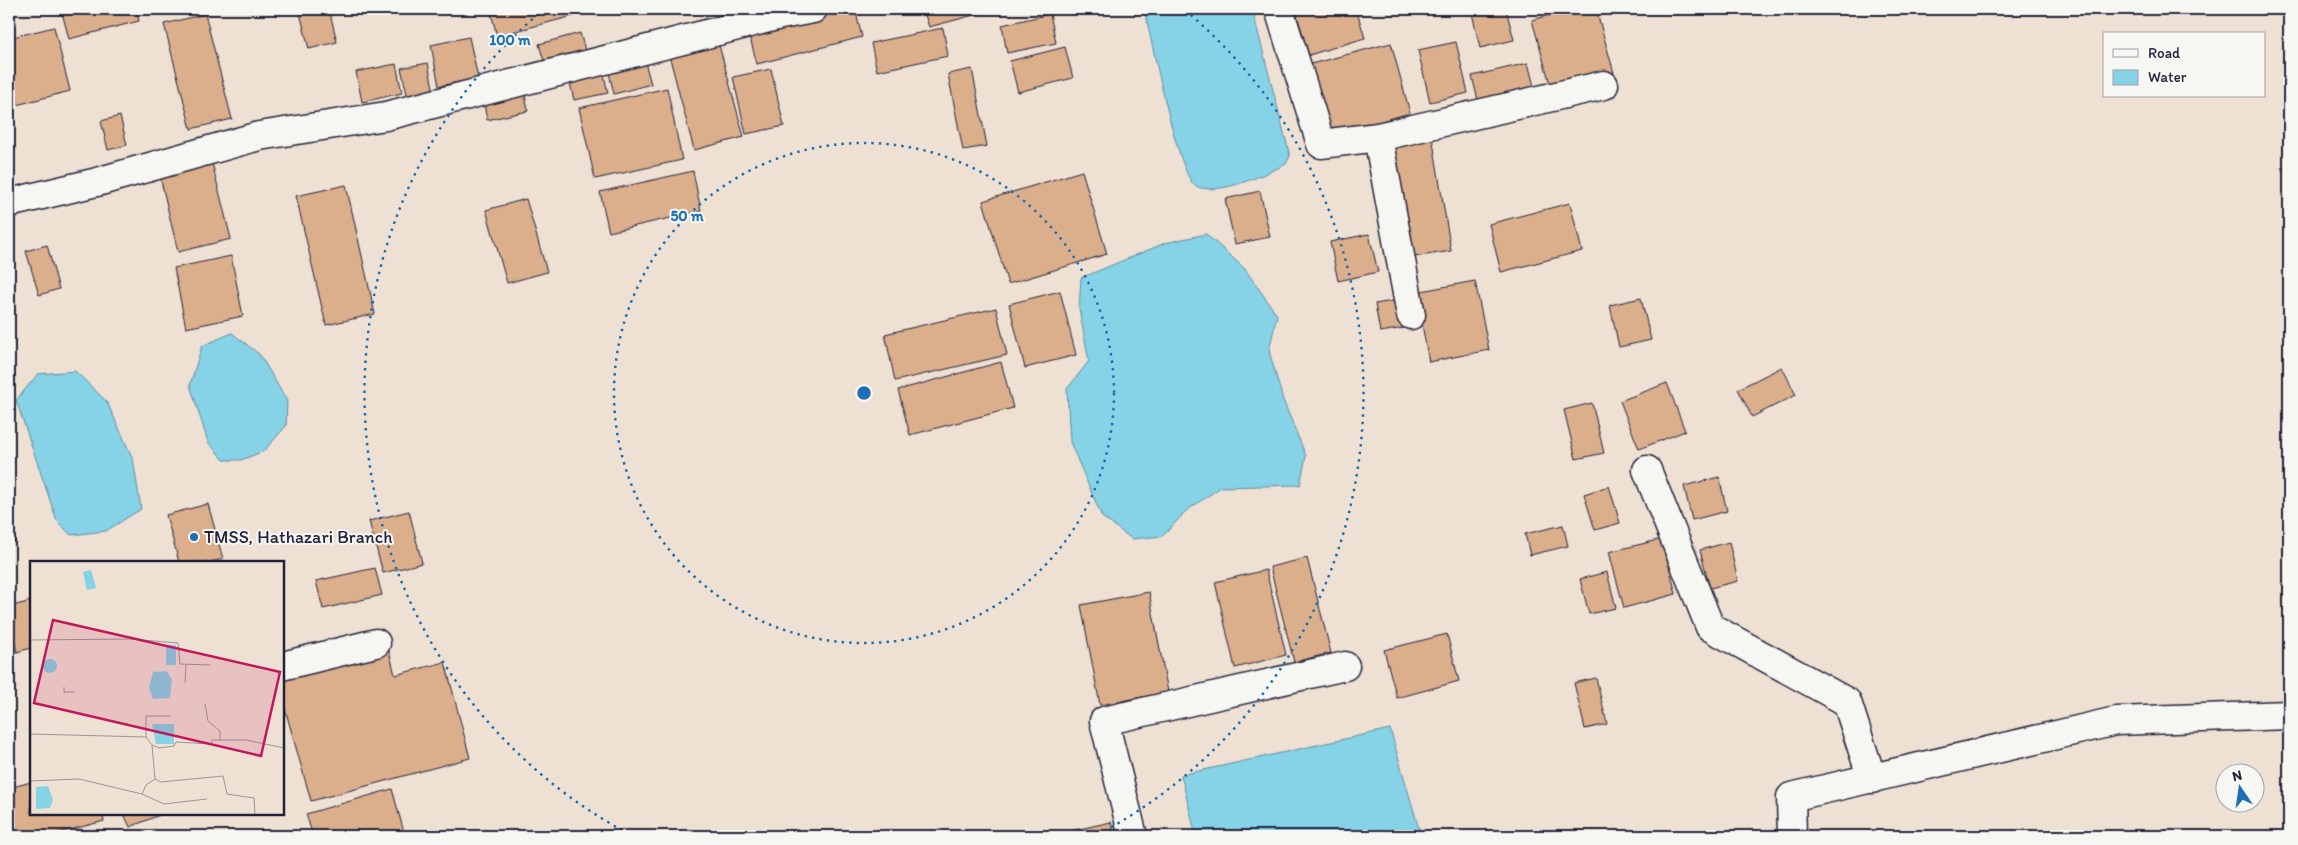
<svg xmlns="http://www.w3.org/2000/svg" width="2298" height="845" viewBox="0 0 2298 845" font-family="Itim,sans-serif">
<rect width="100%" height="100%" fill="#eee0d3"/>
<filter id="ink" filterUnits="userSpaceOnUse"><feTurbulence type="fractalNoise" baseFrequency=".02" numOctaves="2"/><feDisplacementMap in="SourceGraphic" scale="10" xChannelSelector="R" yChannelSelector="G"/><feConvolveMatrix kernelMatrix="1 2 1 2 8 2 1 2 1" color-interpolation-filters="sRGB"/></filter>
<g filter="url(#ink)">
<g fill="#86d2e6" stroke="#5e8ca2">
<path d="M1144 9H1252L1290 156 1286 164C1265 174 1218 197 1196 186 1178 178 1151 35 1144 9Z"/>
<path d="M1206 234 1245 269 1277 315 1269 351 1283 400 1306 456 1300 485 1221 487 1186 511 1163 536 1132 539 1102 517 1070 442 1067 389 1089 361 1079 309 1081 278 1165 243Z"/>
<path d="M232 333 260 355 287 401 286 426 264 451 241 460H224L208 442 190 385 202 346Z"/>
<path d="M75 371 107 402 133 459 141 509 106 531 71 535 57 521 16 400 38 374Z"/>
<path d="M1390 729 1421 836H1196L1181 775Z"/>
</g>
<g fill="#dbae8c" stroke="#22223b">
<path d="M61 9H136L139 21 69 39Z"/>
<path d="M299 9H329L337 42 309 49Z"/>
<path d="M490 9H596V10L497 36Z"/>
<path d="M847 9H855L862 37 757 64 749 34Z"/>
<path d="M923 9H993V10L929 27Z"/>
<path d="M1295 9H1356L1365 38 1309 55Z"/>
<path d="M1490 9H1506L1514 40 1480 48 1472 13Z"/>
<path d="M1570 9H1596L1614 73 1552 91 1532 20Z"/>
<path d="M205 14 232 119 191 129 164 24Z"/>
<path d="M1050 14 1056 43 1007 53 1002 25Z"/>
<path d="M54 27 70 91 9 107V38Z"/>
<path d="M943 28 948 56 877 71 871 43Z"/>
<path d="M580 33 587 57 546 68 539 44Z"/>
<path d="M716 34 744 137 694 150 667 47Z"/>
<path d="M469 37 478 78 439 86 431 45Z"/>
<path d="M1456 42 1468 93 1430 102 1418 50Z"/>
<path d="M1391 43 1410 113 1326 136 1307 65Z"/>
<path d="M1065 47 1073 78 1018 92 1010 61Z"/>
<path d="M644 59 651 84 614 94 608 69Z"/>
<path d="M428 63 435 98 409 103 401 68Z"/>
<path d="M1528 63 1536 94 1480 108 1472 76Z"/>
<path d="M396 64 402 93 362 102 356 72Z"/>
<path d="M771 69 784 126 746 134 733 77Z"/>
<path d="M972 69 987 146 963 150 948 74Z"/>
<path d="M603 71 608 93 574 100 569 79Z"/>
<path d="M667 88 682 160 595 179 579 108Z"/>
<path d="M524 90 528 111 487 120 483 99Z"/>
<path d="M120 116 127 145 108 150 101 121Z"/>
<path d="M1432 136 1451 251 1408 258 1390 143Z"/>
<path d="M211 159 231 239 178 252 159 172Z"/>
<path d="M693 171 701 211 609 232 600 192Z"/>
<path d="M1082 171 1107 254 1008 284 983 201Z"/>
<path d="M346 185 375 314 326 325 296 196Z"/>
<path d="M1260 191 1270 237 1235 244 1225 199Z"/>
<path d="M526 199 547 272 507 283 486 210Z"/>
<path d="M1570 203 1582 251 1501 272 1489 224Z"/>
<path d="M1369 234 1378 272 1338 281 1330 242Z"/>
<path d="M47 245 59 289 39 295 26 251Z"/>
<path d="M231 256 243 316 186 328 174 268Z"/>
<path d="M1475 281 1489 350 1429 362 1416 292Z"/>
<path d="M1060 291 1076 355 1025 368 1009 304Z"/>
<path d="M1641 298 1651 340 1619 347 1610 305Z"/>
<path d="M1398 300 1404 328 1380 332 1375 304Z"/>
<path d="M996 308 1007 355 895 381 885 334Z"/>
<path d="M1001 362 1013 408 910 435 898 390Z"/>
<path d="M1782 367 1796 395 1752 417 1738 389Z"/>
<path d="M1667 383 1685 431 1639 449 1620 401Z"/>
<path d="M1592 403 1604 453 1576 459 1564 410Z"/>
<path d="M1719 477 1727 511 1692 520 1684 486Z"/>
<path d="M1609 486 1620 523 1595 530 1584 494Z"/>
<path d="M208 504 223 559 210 562H179L166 515Z"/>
<path d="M409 511 422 563 383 573 369 521Z"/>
<path d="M9 521 15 542 9 544Z"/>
<path d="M1563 525 1568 546 1530 555 1525 534Z"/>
<path d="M1662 539 1676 594 1624 608 1609 552Z"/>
<path d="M1729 542 1738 581 1710 588 1700 550Z"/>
<path d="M1307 558 1331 653 1294 662 1270 567Z"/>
<path d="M375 568 382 595 323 609 316 581Z"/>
<path d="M1266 570 1286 655 1235 668 1215 582Z"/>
<path d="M1607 572 1616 608 1589 614 1580 579Z"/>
<path d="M1149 592 1168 692 1100 705 1081 605Z"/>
<path d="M31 601V648L17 652 9 621V607Z"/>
<path d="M1447 634 1459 681 1397 698 1384 650Z"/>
<path d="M389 651 395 675 445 662 470 758 311 801 282 698V680Z"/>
<path d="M1596 678 1607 724 1585 729 1574 683Z"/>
<path d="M31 782V814H102L104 821 47 836H9V788Z"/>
<path d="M392 789 405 836H313L306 814Z"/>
<path d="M124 814H162L130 827Z"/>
<path d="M1111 822 1114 836H1048Z"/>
</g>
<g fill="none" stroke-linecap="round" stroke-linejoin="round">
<g stroke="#22223b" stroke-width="31">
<g id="street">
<path d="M1279 9 1321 144 1378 137 1604 85"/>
<path d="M1378 137 1411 315"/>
<path d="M9 203 97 182 259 136 386 116 781 15 813 9"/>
<path d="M1647 470 1710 627 1847 702 1872 779"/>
<path d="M282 666 376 643"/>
<path d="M1133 836 1104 721 1345 666"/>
<path d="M1792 836 1791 797 2116 721 2289 715"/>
</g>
</g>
<use href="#street" stroke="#f6f6f2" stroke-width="28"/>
</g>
</g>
<g fill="none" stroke="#1f6fb2" stroke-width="2.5" stroke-dasharray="2.5 5">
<circle cx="864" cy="393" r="250"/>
<path d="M629 834A500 500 0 0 1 543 10M1185 10A500 500 0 0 1 1099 834"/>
</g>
<circle fill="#1f6fb2" stroke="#f6f6f2" stroke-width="2" cx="194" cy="537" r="5"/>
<g text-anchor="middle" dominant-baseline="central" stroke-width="4" stroke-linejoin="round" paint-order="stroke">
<g font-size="18" fill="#22223b" stroke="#f6f6f2" text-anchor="start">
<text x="204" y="537">TMSS, Hathazari Branch</text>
</g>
</g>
<g transform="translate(30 561)">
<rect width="254" height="254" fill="#eee0d3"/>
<path d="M61 9 66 27 57 29 53 11ZM136 84H146V104H136ZM13 105a7 7 0 1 1 14 0a7 7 0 1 1-14 0ZM137 110 142 119 140 137 123 138 119 127 123 111ZM122 163H144V183H126ZM18 225 23 239 20 247 6 248V226Z" fill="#86d2e6"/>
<path fill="none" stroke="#9c9496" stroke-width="1" d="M0 79 100 78 148 82 150 103 180 104M0 86V147M155 122 156 104M34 126V131H45M175 143 178 160 190 170V179M0 173 116 176 122 184 125 218M116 176V155H141M122 184 129 187 144 185 146 181 181 183 182 179H216L254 187M0 220 49 218 112 233 116 224 125 218 131 221 193 215 197 233 224 237 225 253M112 233 134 243 177 238"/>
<path fill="#c2185b" fill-opacity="0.15" stroke="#c2185b" stroke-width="2.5" d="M23 59 250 111 231 195 4 142Z"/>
<rect width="254" height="254" fill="none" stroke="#22223b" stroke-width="2.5"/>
</g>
<circle cx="864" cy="393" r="8" fill="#1f6fb2" stroke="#f6f6f2" stroke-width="2.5"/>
<g font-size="15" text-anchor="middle" font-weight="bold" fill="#1f6fb2" stroke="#f6f6f2" stroke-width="4" stroke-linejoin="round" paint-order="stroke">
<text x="510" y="45">100 m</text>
<text x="687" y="221">50 m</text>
</g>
<rect width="2298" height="845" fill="none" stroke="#f6f6f2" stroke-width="30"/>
<rect x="15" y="15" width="2268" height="815" fill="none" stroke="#22223b" stroke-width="2" filter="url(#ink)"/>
<rect x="2103" y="32" width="162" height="65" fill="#f6f6f2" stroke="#a1a1a9"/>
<rect x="2113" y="49" width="25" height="8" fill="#f6f6f2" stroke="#a1a1a9"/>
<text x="2148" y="58" font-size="15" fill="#22223b">Road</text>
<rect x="2113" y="70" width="25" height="15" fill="#86d2e6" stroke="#a1a1a9"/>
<text x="2148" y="82" font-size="15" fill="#22223b">Water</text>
<g transform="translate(2240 788) rotate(347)"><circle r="24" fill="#f6f6f2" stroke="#a1a1a9"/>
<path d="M0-4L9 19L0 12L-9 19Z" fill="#1f6fb2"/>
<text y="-8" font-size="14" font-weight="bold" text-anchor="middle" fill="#22223b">N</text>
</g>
</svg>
